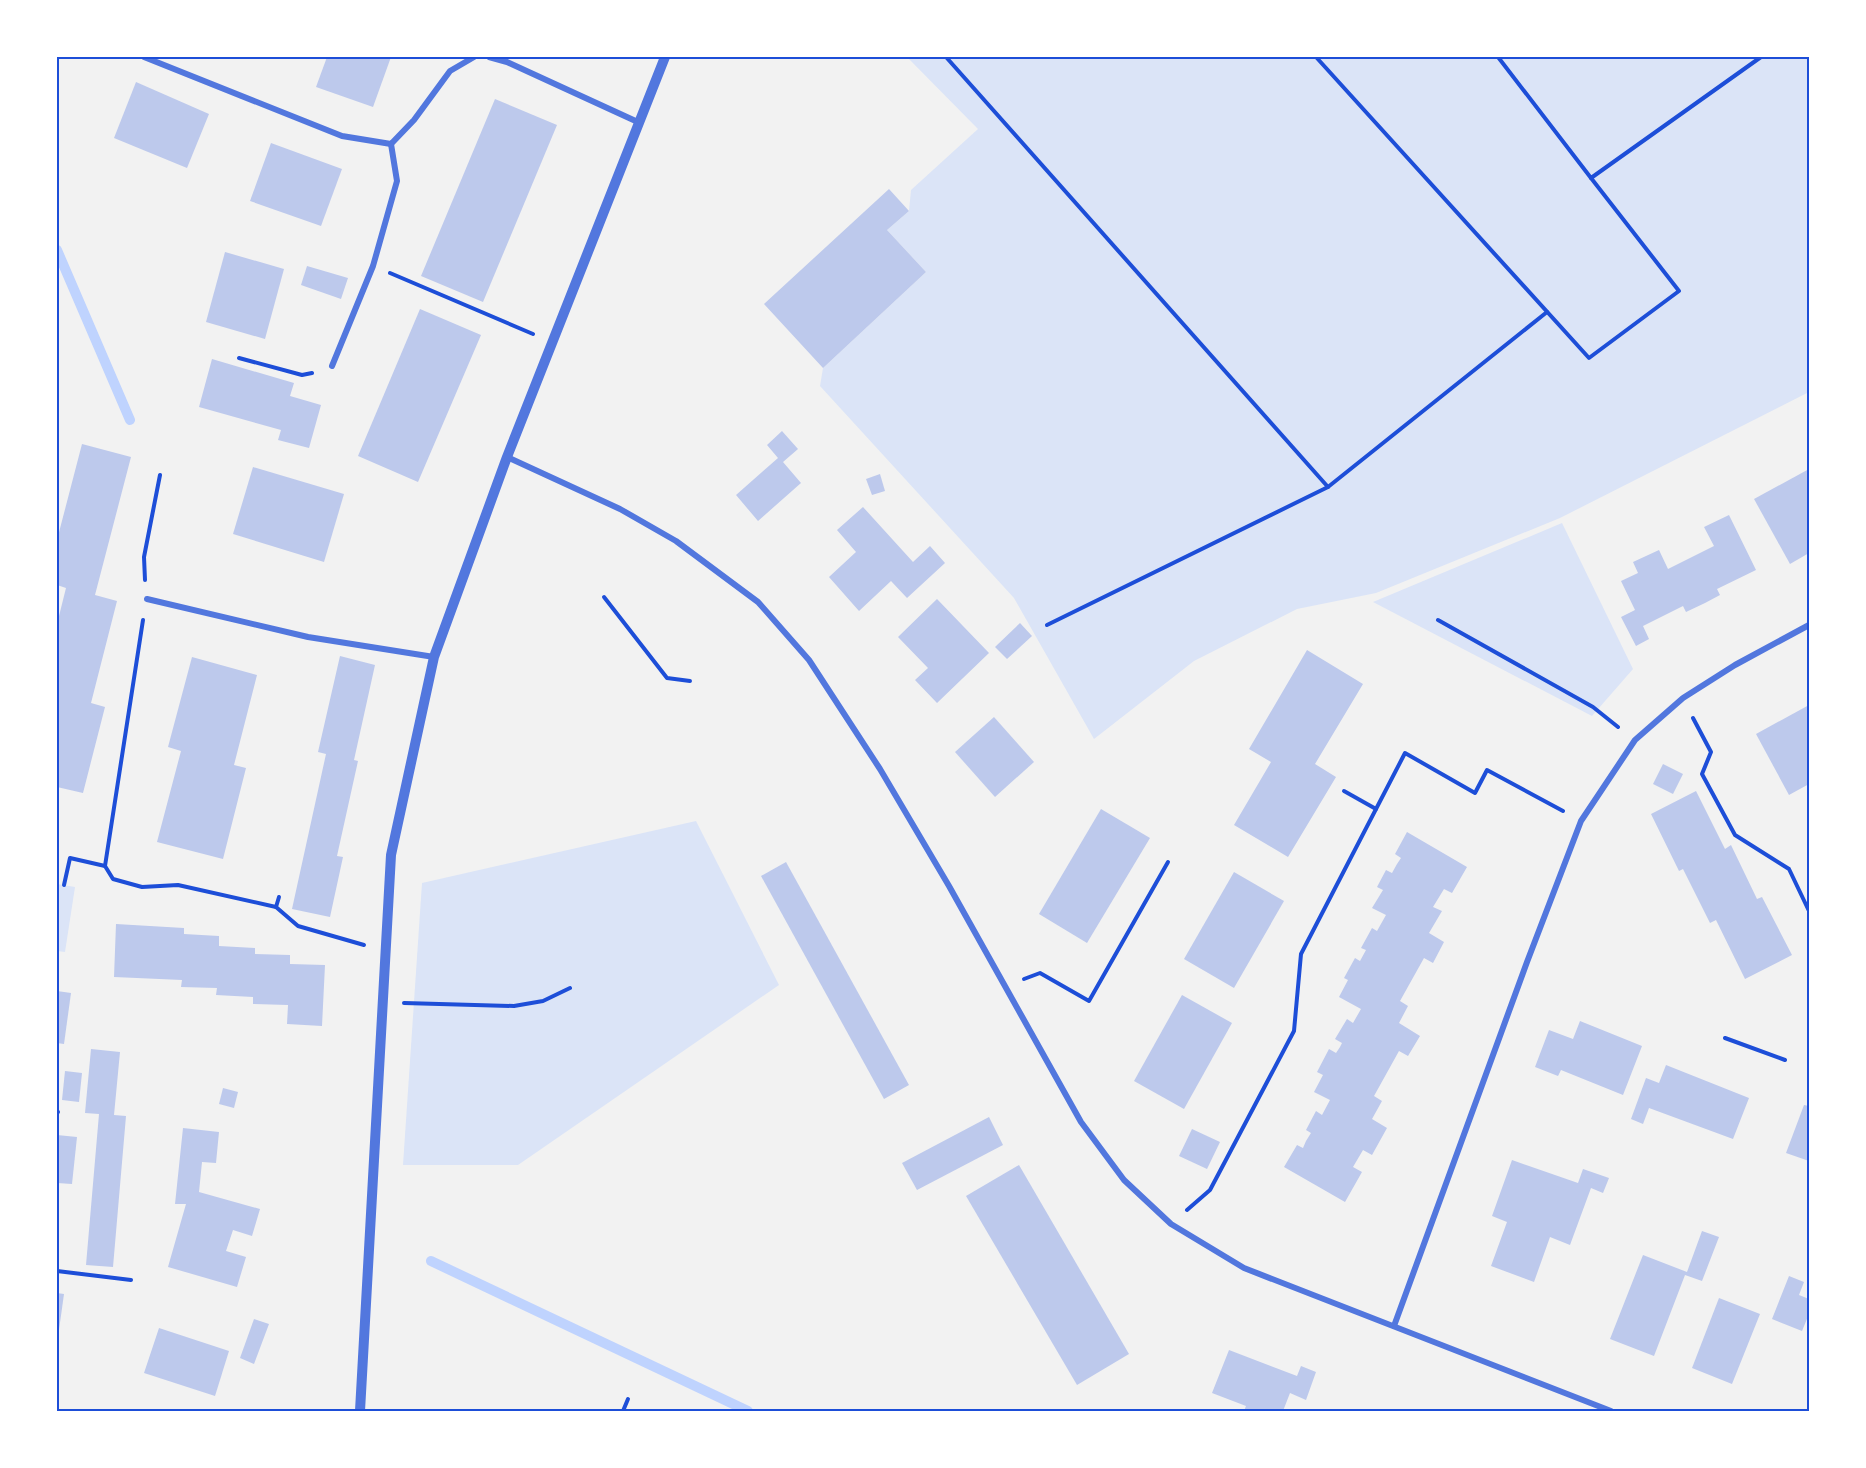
<svg xmlns="http://www.w3.org/2000/svg" width="1866" height="1468" viewBox="0 0 1866 1468" font-family="Barlow,sans-serif">
<rect width="100%" height="100%" fill="#f2f2f2"/>
<g fill="#dbe4f7">
<path d="M907 57H1809V392L1560 518 1376 593 1297 609 1194 661 1094 739 1014 598 820 386 823 368 926 272 887 230 909 211 911 190 978 129Z"/>
<path d="M1562 523 1633 669 1592 716 1373 602Z"/>
<path d="M696 821 779 985 518 1165H403L422 883Z"/>
<path d="M57 884 75 887 65 952 57 951Z"/>
</g>
<g fill="none" stroke-linecap="round" stroke-linejoin="round">
<g stroke="#bfd3fe" stroke-width="10">
<path d="M57 250 130 420"/>
<path d="M431 1261 748 1411"/>
</g>
</g>
<g fill="#bdc9ec">
<path d="M327 57H391L373 107 316 87Z"/>
<path d="M136 82 209 114 187 168 114 138Z"/>
<path d="M495 99 557 125 483 302 421 276Z"/>
<path d="M271 143 342 169 321 226 250 201Z"/>
<path d="M889 189 909 211 887 230 926 272 823 368 764 304Z"/>
<path d="M225 252 284 269 265 339 206 322Z"/>
<path d="M307 266 348 278 341 299 301 285Z"/>
<path d="M420 309 481 335 418 482 358 456Z"/>
<path d="M212 359 294 383 290 396 321 405 309 448 278 440 281 430 199 407Z"/>
<path d="M782 431 798 449 783 462 801 483 758 521 736 495 778 458 767 445Z"/>
<path d="M82 444 131 457 95 595 117 601 91 703 105 707 83 793 57 787V624L66 588 57 585V540Z"/>
<path d="M253 467 344 494 324 562 233 534Z"/>
<path d="M1809 469V553L1790 564 1754 499Z"/>
<path d="M880 474 885 491 872 495 866 479Z"/>
<path d="M863 507 913 562 930 546 945 563 907 598 891 581 859 611 829 577 856 552 837 530Z"/>
<path d="M1729 515 1756 570 1717 589 1720 595 1705 603 1686 612 1683 606 1643 626 1649 639 1636 646 1621 617 1635 610 1621 581 1638 573 1633 562 1659 550 1668 569 1714 546 1704 527Z"/>
<path d="M937 599 989 653 937 703 915 680 928 668 898 637Z"/>
<path d="M1020 623 1032 636 1007 659 995 647Z"/>
<path d="M1307 650 1363 684 1315 764 1336 777 1288 857 1234 825 1271 762 1249 749Z"/>
<path d="M340 656 375 665 354 760 358 761 337 856 343 857 330 917 292 909 326 754 318 752Z"/>
<path d="M192 657 257 675 234 765 246 768 223 859 157 842 181 751 168 747Z"/>
<path d="M1809 705V784L1789 795 1756 734Z"/>
<path d="M994 717 1034 762 995 797 955 752Z"/>
<path d="M1663 764 1683 774 1673 794 1653 784Z"/>
<path d="M1696 791 1725 849 1731 845 1757 899 1762 897 1792 955 1745 979 1716 920 1710 923 1683 869 1679 871 1651 814Z"/>
<path d="M1101 809 1150 838 1087 943 1039 914Z"/>
<path d="M1407 832 1467 867 1452 893 1444 889 1433 907 1442 911 1429 933 1444 942 1433 963 1424 958 1400 1001 1408 1006 1399 1023 1420 1036 1408 1056 1399 1051 1374 1096 1382 1101 1372 1119 1387 1128 1372 1155 1363 1150 1353 1167 1362 1172 1345 1202 1284 1167 1297 1145 1303 1148 1306 1141 1311 1133 1306 1130 1316 1111 1322 1115 1330 1100 1314 1092 1323 1075 1317 1072 1329 1049 1336 1053 1340 1047 1342 1043 1335 1039 1347 1019 1353 1023 1361 1009 1339 997 1348 980 1344 978 1355 958 1360 961 1366 950 1361 948 1372 928 1377 931 1386 915 1372 908 1383 890 1377 887 1386 870 1392 873 1397 864 1401 858 1395 854Z"/>
<path d="M786 862 909 1085 884 1099 761 876Z"/>
<path d="M1234 872 1284 901 1234 988 1184 959Z"/>
<path d="M116 924 184 928V934L219 936V946L255 948V954L290 955V964L325 965 322 1026 287 1024 288 1005 253 1004V997L216 995 217 988 181 987 182 980 114 977Z"/>
<path d="M57 991 71 993 64 1044 57 1043Z"/>
<path d="M1182 995 1232 1023 1184 1109 1134 1081Z"/>
<path d="M1580 1021 1642 1046 1623 1095 1561 1070 1558 1076 1535 1067 1549 1030 1573 1039Z"/>
<path d="M91 1049 120 1052 114 1115 126 1116 113 1267 86 1265 99 1114 85 1113Z"/>
<path d="M1666 1065 1749 1098 1733 1139 1649 1108 1643 1124 1631 1119 1646 1078 1659 1083Z"/>
<path d="M65 1071 82 1073 79 1102 62 1100Z"/>
<path d="M223 1088 238 1092 234 1108 219 1104Z"/>
<path d="M1804 1105 1809 1106V1161L1786 1153Z"/>
<path d="M989 1117 1003 1145 917 1190 902 1163Z"/>
<path d="M183 1128 219 1132 216 1163 202 1162 199 1192 260 1209 252 1236 233 1230 226 1251 246 1257 237 1287 168 1267 186 1204H175Z"/>
<path d="M1192 1129 1220 1142 1207 1169 1179 1156Z"/>
<path d="M57 1135 77 1137 72 1184 57 1183Z"/>
<path d="M1512 1160 1578 1183 1583 1169 1609 1178 1603 1193 1591 1188 1570 1245 1550 1237 1534 1282 1491 1266 1507 1222 1492 1216Z"/>
<path d="M1019 1165 1129 1354 1077 1385 966 1196Z"/>
<path d="M1702 1231 1719 1237 1702 1281 1685 1275 1654 1356 1610 1339 1643 1255 1687 1272Z"/>
<path d="M1789 1276 1804 1282 1799 1295 1809 1299V1314L1802 1331 1772 1319Z"/>
<path d="M57 1293 64 1294 58 1337H57Z"/>
<path d="M1719 1298 1760 1314 1732 1384 1692 1368Z"/>
<path d="M254 1319 269 1324 254 1364 240 1358Z"/>
<path d="M159 1328 229 1351 215 1396 144 1373Z"/>
<path d="M1229 1350 1297 1376 1301 1366 1316 1372 1306 1400 1290 1393 1283 1411H1244L1246 1406 1212 1393Z"/>
</g>
<g fill="none" stroke-linecap="round" stroke-linejoin="round">
<g stroke="#1d4ed8" stroke-width="4">
<path d="M946 57 1328 487 1047 625"/>
<path d="M1316 57 1589 358 1679 291 1591 178"/>
<path d="M1498 57 1591 178 1761 57"/>
<path d="M390 273 533 334"/>
<path d="M239 358 302 375 312 373"/>
<path d="M1328 487 1547 312"/>
<path d="M145 580 144 557 160 475"/>
<path d="M604 597 667 678 690 681"/>
<path d="M143 620 105 866 113 879 142 887 178 885 276 907"/>
<path d="M1438 620 1593 707 1618 727"/>
<path d="M1693 718 1711 752 1702 774 1735 835 1789 869 1809 911"/>
<path d="M1344 791 1376 809"/>
<path d="M64 885 70 858 105 866"/>
<path d="M279 897 276 907 298 926 364 945"/>
<path d="M1024 979 1040 973 1089 1001 1168 862"/>
<path d="M404 1003 514 1006 543 1001 570 988"/>
<path d="M1725 1038 1785 1060"/>
<path d="M57 1112H58"/>
<path d="M1187 1210 1210 1190 1294 1031 1301 954 1405 753 1475 793 1487 770 1563 811"/>
<path d="M57 1271 131 1280"/>
<path d="M623 1411 628 1399"/>
</g>
<g stroke="#5277de" stroke-width="6">
<path d="M144 57 342 136 391 144 414 120 450 71 474 57"/>
<path d="M489 57 507 62 640 123"/>
<path d="M332 366 373 266 397 181 391 144"/>
<path d="M507 457 620 509 676 541 758 602 809 660 880 769 949 886 1081 1122 1124 1180 1171 1224 1244 1268 1611 1411"/>
<path d="M147 599 308 637 434 657"/>
<path d="M1394 1326 1527 962 1581 821 1635 740 1683 698 1735 665 1809 625"/>
</g>
<path stroke="#5277de" stroke-width="10" d="M360 1411 391 855 434 657 507 457 665 57"/>
</g>
<rect width="1866" height="1468" fill="none" stroke="#ffffff" stroke-width="117"/>
<rect x="58" y="58" width="1750" height="1352" fill="none" stroke="#1d4ed8" stroke-width="2"/>
</svg>
